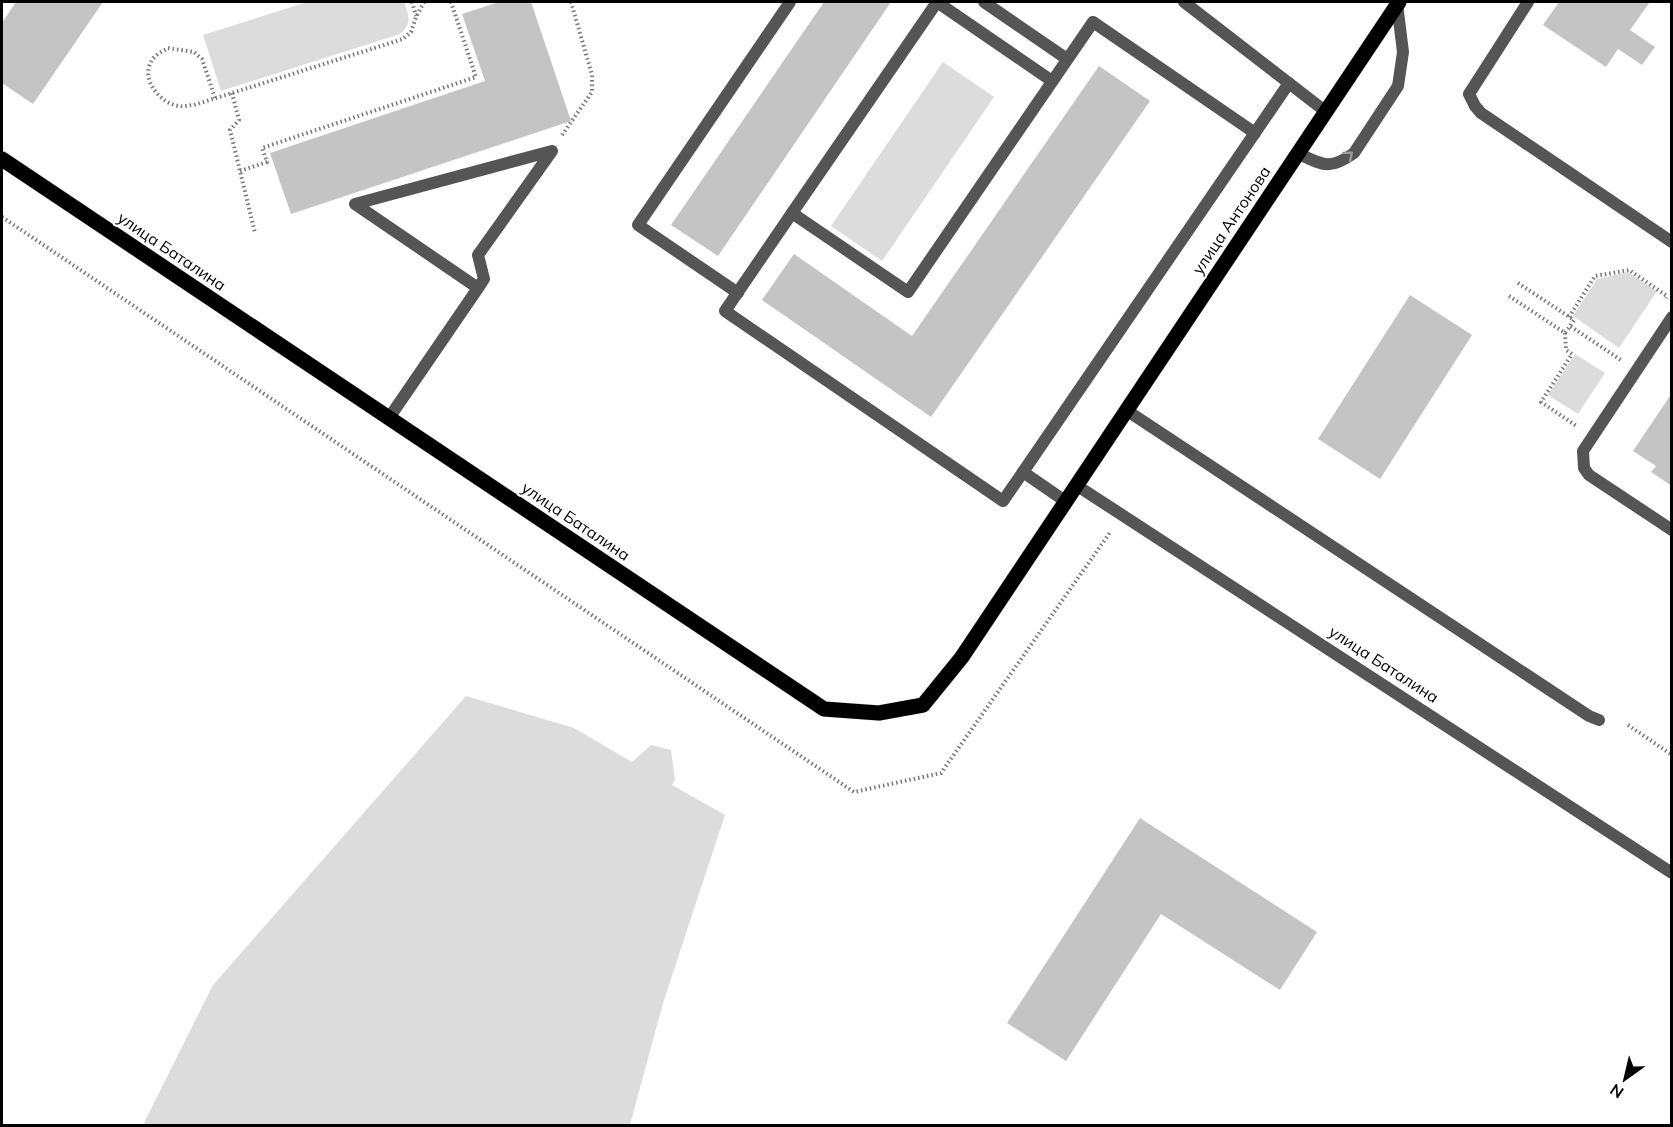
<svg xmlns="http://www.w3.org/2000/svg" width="1673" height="1127" viewBox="0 0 1673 1127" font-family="Mulish,sans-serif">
<rect width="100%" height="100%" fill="#fff"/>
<g fill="#dcdcdc">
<path d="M307 2H404C409 15 412 24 400 34L221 91 203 35Z"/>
<path d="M943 62 994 97 882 261 831 226Z"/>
<path d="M1628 272 1657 291 1619 348 1573 316 1597 279Z"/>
<path d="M1575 354 1605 373 1578 414 1548 395Z"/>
<path d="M466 696 574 728 632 762 651 745 671 750 675 780 672 785 725 815 663 1003 630 1125H143L213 985Z"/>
</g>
<g fill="#c4c4c4">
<path d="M16 2H103L33 104 2 83V23Z"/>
<path d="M499 2H531L571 121 291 214 270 153 485 81 462 14Z"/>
<path d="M824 2H891L718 256 671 225Z"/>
<path d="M1559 2H1650L1630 30 1655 47 1642 65 1618 49 1606 67 1543 25Z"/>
<path d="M1099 66 1150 101 931 417 762 300 794 254 912 336Z"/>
<path d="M1410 295 1472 335 1380 479 1318 439Z"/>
<path d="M1672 393V486L1651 472 1656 466 1633 451Z"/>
<path d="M1140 818 1317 932 1280 990 1161 914 1066 1061 1007 1023Z"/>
</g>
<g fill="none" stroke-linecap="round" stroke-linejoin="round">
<g stroke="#dbdbdb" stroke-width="16">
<path id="primary" d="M2 159 824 709 879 713 923 705 962 657 1399 2"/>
</g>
<g stroke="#777" stroke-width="4" stroke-dasharray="1.5 3" stroke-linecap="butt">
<path d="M412 2 416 16"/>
<path d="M232 93 239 120 230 130 255 233"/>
<path d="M215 98 202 59 194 52 168 48C161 52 153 56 150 64 142 82 162 104 179 106 184 107 189 105 194 105L403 39 411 32 416 17 424 2"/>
<path d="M562 135 592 92V75L571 2"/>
<path d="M240 171 267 162 262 148 476 77 451 2"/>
<path d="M2 217 854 792 941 773 1111 531"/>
<path d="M1518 283 1574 320 1570 326"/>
<path d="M1509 296 1565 333 1570 326 1621 360"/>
<path d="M1569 317 1595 276 1629 270 1667 296 1666 298"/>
<path d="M1565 333 1566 350 1572 354 1541 402 1578 427"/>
<path d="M1628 725 1672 755"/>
</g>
<g stroke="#555" stroke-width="12">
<path d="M937 2 1052 81"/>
<path d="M984 2 1067 59"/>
<path d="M1184 2 1325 111"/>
<path d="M1528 2 1469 94 1475 106 1481 113 1672 242"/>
<path d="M1297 153C1323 165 1329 171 1354 153L1398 86 1403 52 1397 4"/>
<path d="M792 213 937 2"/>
<path d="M738 293 638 225 790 2"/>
<path d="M1672 317 1583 451 1584 468 1589 475 1672 530"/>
<path d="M1126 410 1589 716 1599 720"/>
<path d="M389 418 478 288 484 279 478 255 552 151 355 204 478 288"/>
<path d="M1023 472 1003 501 725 311 792 213 908 292 1093 22 1255 133"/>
<path d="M1076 485 1672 873"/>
<path d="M1065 501 1023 472 1289 83"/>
</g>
<use href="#primary" stroke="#000" stroke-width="15"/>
</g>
<defs><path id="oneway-chevron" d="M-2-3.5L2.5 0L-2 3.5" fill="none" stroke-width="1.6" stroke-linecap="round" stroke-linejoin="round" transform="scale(1.5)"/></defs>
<use stroke="#999" href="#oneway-chevron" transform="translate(1349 155) rotate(-40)"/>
<g text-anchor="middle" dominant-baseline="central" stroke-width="4.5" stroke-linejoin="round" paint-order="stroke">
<g font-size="16" fill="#000" stroke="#fff">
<text transform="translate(1231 220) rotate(-56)">улица Антонова</text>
<text transform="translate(172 251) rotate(34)">улица Баталина</text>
<text transform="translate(576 521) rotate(34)">улица Баталина</text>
<text transform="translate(1384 664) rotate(33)">улица Баталина</text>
</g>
</g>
<rect width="1673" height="1127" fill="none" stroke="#000000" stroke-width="6"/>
<g transform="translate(1625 1079) rotate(214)" stroke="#ffffff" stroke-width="4.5" paint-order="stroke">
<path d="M0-4.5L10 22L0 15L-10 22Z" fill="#000000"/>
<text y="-9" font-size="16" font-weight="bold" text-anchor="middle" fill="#000000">N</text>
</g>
</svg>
